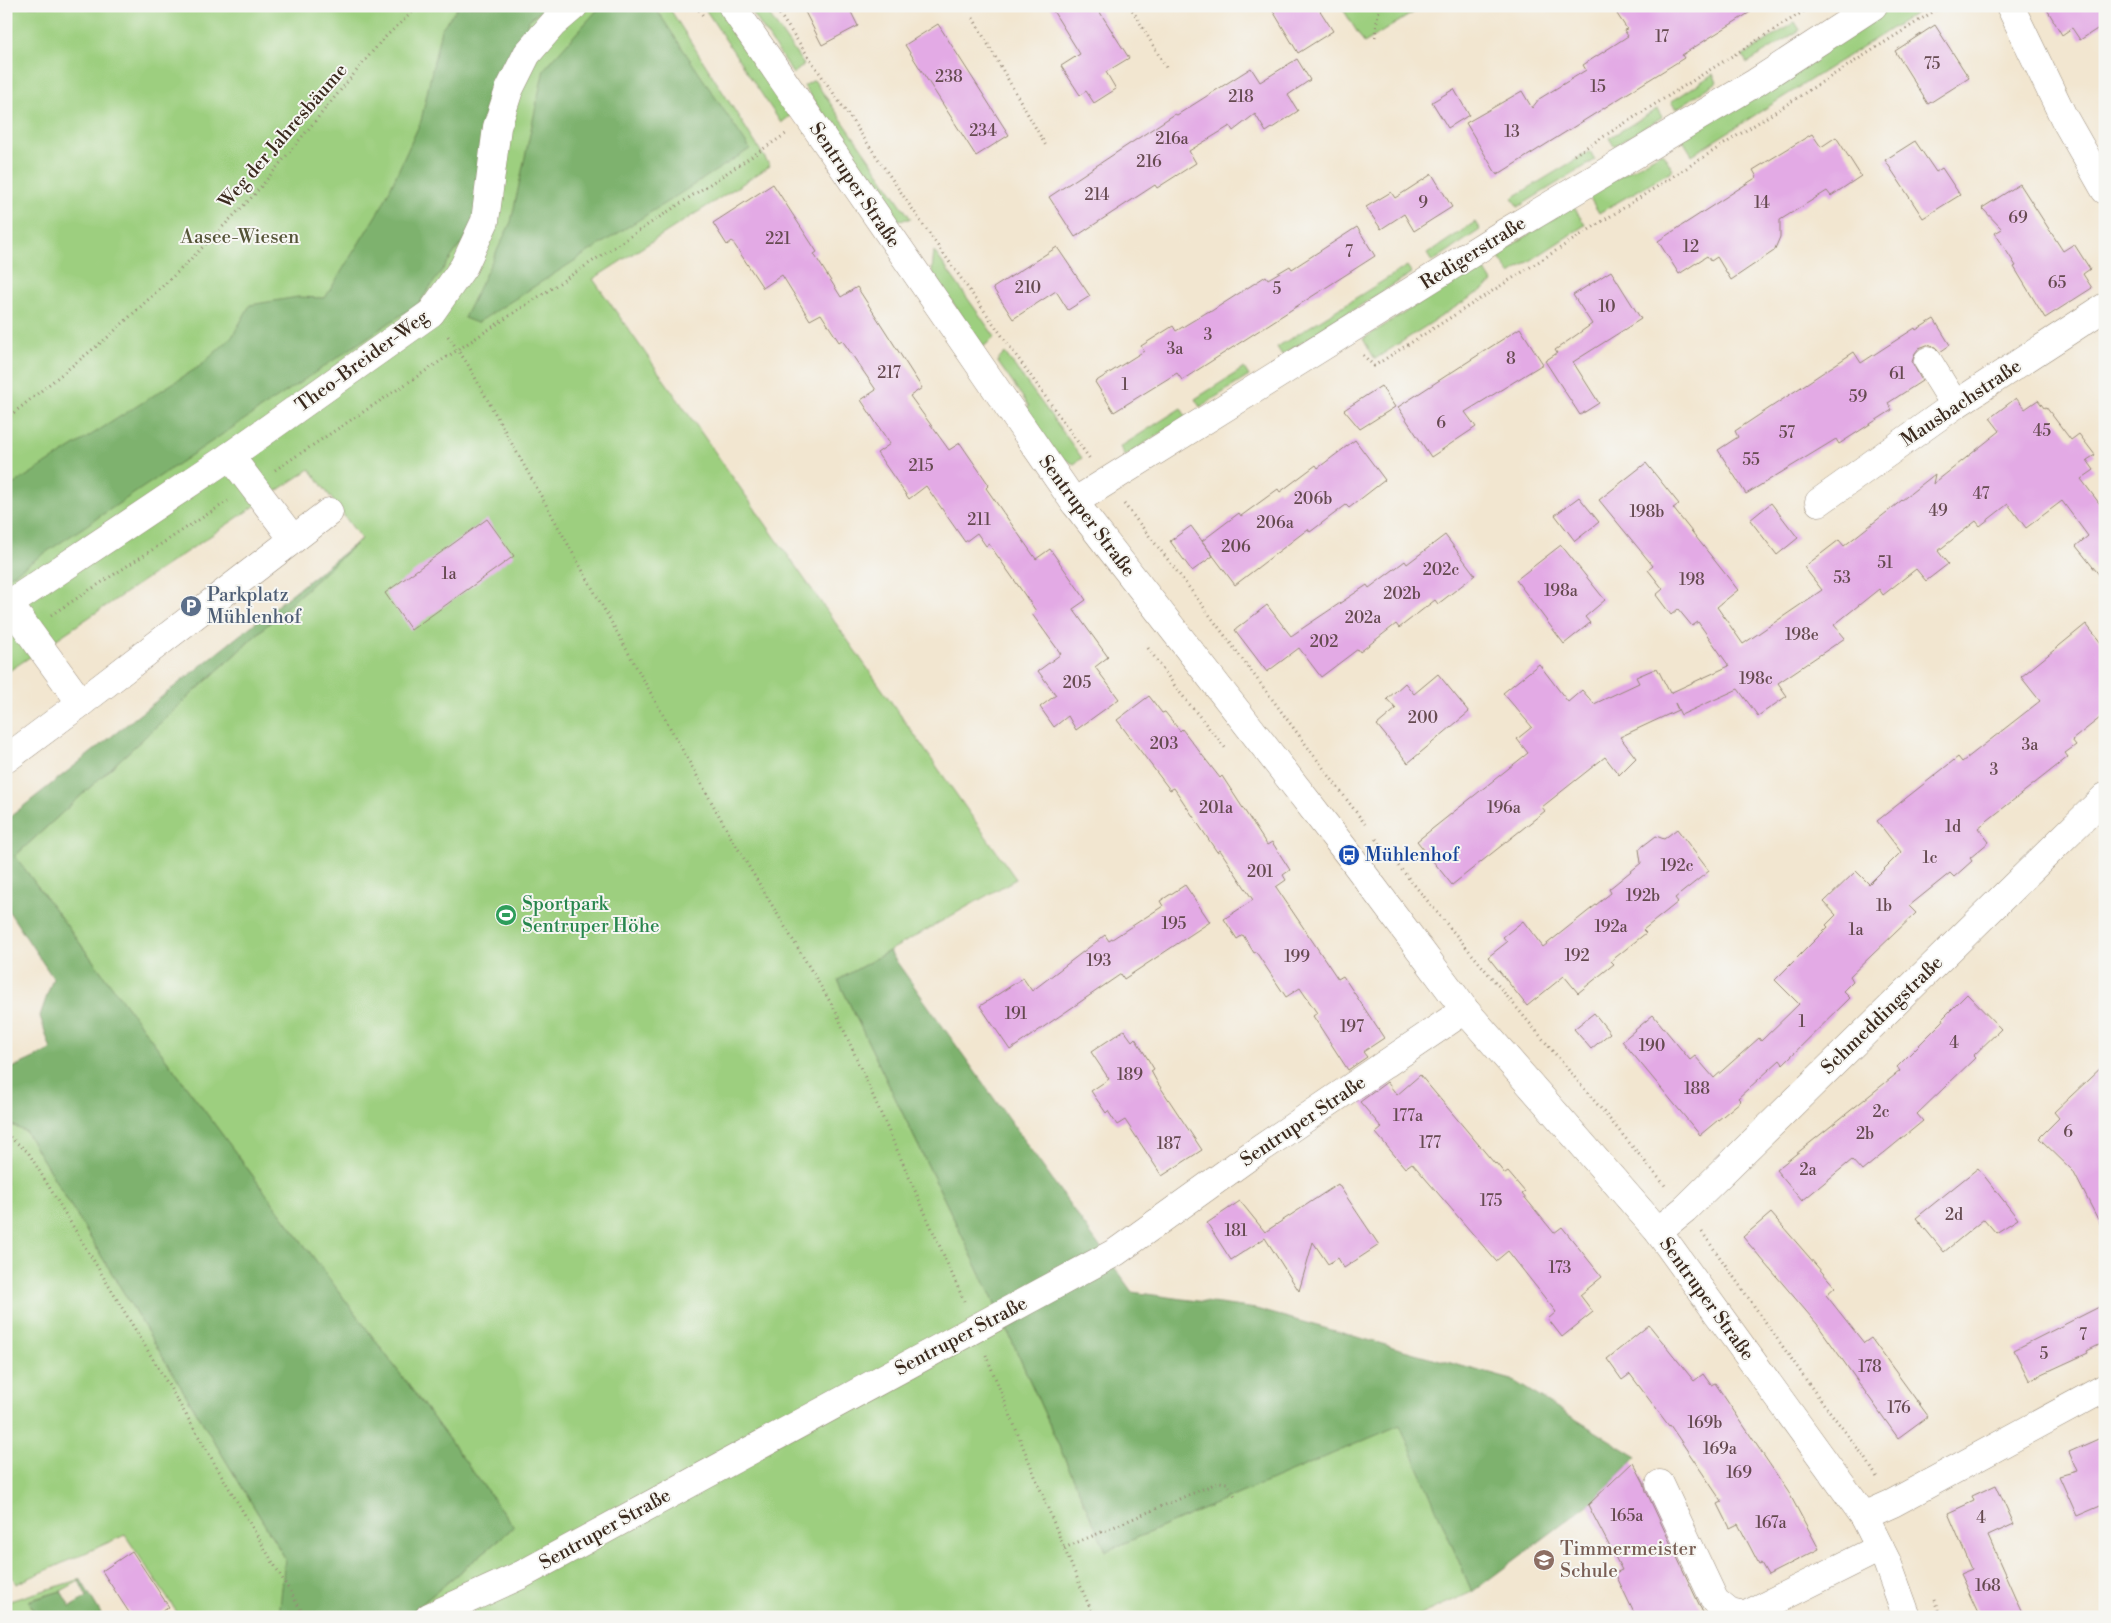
<svg xmlns="http://www.w3.org/2000/svg" width="2111" height="1623" viewBox="0 0 2111 1623" font-family="'Libre Bodoni',serif">
<rect width="100%" height="100%" fill="#f6f6f2"/>
<filter id="ink" filterUnits="userSpaceOnUse"><feTurbulence type="fractalNoise" baseFrequency=".02" numOctaves="2"/><feDisplacementMap in="SourceGraphic" scale="10" xChannelSelector="R" yChannelSelector="G"/><feConvolveMatrix kernelMatrix="1 2 1 2 8 2 1 2 1" color-interpolation-filters="sRGB"/></filter>
<filter id="wash" filterUnits="userSpaceOnUse"><feTurbulence type="fractalNoise" baseFrequency=".0096" numOctaves="4" result="noise"/><feDisplacementMap in="SourceGraphic" scale="20" xChannelSelector="R" yChannelSelector="G"/><feGaussianBlur stdDeviation="1.12" result="paint"/><feColorMatrix in="noise" values="0 0 0 0 0 0 0 0 0 0 0 0 0 0 0 0 0 1.4 0 .05"/><feComposite in="paint" operator="in"/></filter>
<g filter="url(#wash)">
<rect width="100%" height="100%" fill="#f2e6d0"/>
<g fill="#9dcf7f" stroke="#6c7c4e">
<path d="M6 6H668L770 166 593 279 1016 879 838 980 1000 1314 1106 1551 1401 1424 1472 1592 1415 1617H406L514 1527 15 856 361 539 310 469 6 673Z"/>
<path d="M703 6H722L735 24 730 29 790 116 781 123Z"/>
<path d="M748 6H763L804 65 793 74Z"/>
<path d="M1341 6H1424L1364 43Z"/>
<path d="M1888 6H1927L1692 155 1681 137Z"/>
<path d="M1795 22 1800 30 1747 63 1743 56Z"/>
<path d="M1713 74 1717 82 1676 109 1671 102Z"/>
<path d="M814 80 911 219 894 220 804 86Z"/>
<path d="M1657 109 1662 117 1614 146 1609 138Z"/>
<path d="M1590 151 1595 160 1518 207 1512 198Z"/>
<path d="M1662 152 1673 170 1599 213 1588 195Z"/>
<path d="M1573 206 1585 225 1510 274 1497 255Z"/>
<path d="M1475 222 1480 230 1432 262 1427 254Z"/>
<path d="M934 251 995 337 983 347 932 272Z"/>
<path d="M1481 264 1493 283 1375 359 1363 339Z"/>
<path d="M1407 266 1412 273 1282 355 1277 347Z"/>
<path d="M1005 353 1082 458 1074 464 1057 455 1023 410 1029 406 997 361Z"/>
<path d="M1244 368 1249 376 1200 407 1195 399Z"/>
<path d="M1181 408 1186 417 1125 456 1120 447Z"/>
<path d="M6 1122 26 1132 285 1558 297 1617H180L125 1535 16 1584 6 1566Z"/>
<path d="M81 1579V1580L61 1591 30 1600 36 1617H6V1602Z"/>
</g>
<g fill="#7eb26e" stroke="#5c6e46">
<path d="M459 6H546L529 20 483 126 477 221 419 303 6 579V489L200 366 232 337 250 305 298 297 325 298 383 204 421 121 441 29Z"/>
<path d="M654 6 750 149 477 323 464 318 511 222 544 69 600 7Z"/>
<path d="M361 539 15 856 514 1527 406 1617H279L285 1558 26 1132 6 1122V1071L51 1050 40 1016 53 978 6 907V820Z"/>
<path d="M889 951 1132 1292 1256 1309 1512 1380 1637 1457 1592 1502 1472 1592 1400 1425 1106 1551 1000 1314 838 980Z"/>
<path d="M81 1580 103 1617H36L29 1601 61 1591 70 1607 87 1597 79 1581Z"/>
</g>
<g id="blocks">
<g fill="#e3aae5">
<path d="M802 6H848L858 26 822 45Z"/>
<path d="M1050 6H1096L1129 58 1106 72 1116 89 1094 103 1086 91 1080 95 1061 66 1080 54Z"/>
<path d="M1270 6H1317L1333 31 1298 53Z"/>
<path d="M1629 6H1760L1682 55 1684 58 1497 175 1466 123 1522 91 1532 108 1539 99 1586 70 1583 65 1628 36 1624 30 1627 29 1617 14Z"/>
<path d="M2045 6H2105V24L2080 40 2072 28 2062 35Z"/>
<path d="M938 24 1009 135 976 156 905 45Z"/>
<path d="M1935 25 1969 78 1928 104 1895 51Z"/>
<path d="M1297 59 1310 80 1288 95 1298 111 1266 132 1255 114 1233 131 1230 126 1189 151 1196 163 1157 188 1155 185 1075 237 1049 197 1175 114 1177 115 1251 68 1260 82Z"/>
<path d="M1454 89 1469 115 1448 128 1432 102Z"/>
<path d="M1812 134 1821 147 1836 137 1861 176 1831 196 1827 191 1780 220V237L1774 251 1731 280 1717 257 1711 261 1707 256 1679 274 1658 241 1757 177 1753 170Z"/>
<path d="M1915 141 1936 172 1942 168 1960 195 1923 218 1885 160Z"/>
<path d="M1432 174 1452 207 1414 231 1404 214 1381 229 1366 207 1391 192 1395 198Z"/>
<path d="M773 184 817 252 814 254 841 297 857 287 922 388 910 396 949 450 960 443 989 485 986 488 1036 559 1050 549 1086 600 1073 609 1108 657 1095 667 1119 699 1076 730 1068 716 1054 727 1040 707 1056 695 1038 671 1061 654 1032 614 1036 611 989 544 986 546 977 533 965 542 926 486 909 499 877 453 890 444 861 400 876 390 842 340 839 342 821 314 810 320 782 275 763 288 732 241 727 245 713 223Z"/>
<path d="M2020 184 2063 251 2074 244 2090 269 2083 274 2092 288 2045 318 2014 267 2016 266 1995 233 2002 229 1982 208Z"/>
<path d="M1357 227 1375 256 1182 380 1177 373 1114 412 1095 382 1144 351 1141 346 1173 326 1176 331 1209 311 1210 312 1266 276 1268 279 1290 266 1292 269Z"/>
<path d="M1057 247 1090 296 1068 310 1056 291 1013 319 993 288Z"/>
<path d="M1611 271 1641 319 1573 362 1599 403 1580 415 1545 361 1557 353 1555 350 1592 324 1573 295Z"/>
<path d="M1934 319 1950 345 1940 352 1935 347 1927 345 1919 348 1915 353 1912 362 1922 381 1888 403 1892 410 1839 444 1836 439 1746 494 1718 450 1738 437 1735 431 1854 352 1861 363 1915 328 1916 330Z"/>
<path d="M1520 328 1543 364 1465 412 1476 427 1431 457 1398 407Z"/>
<path d="M1381 386 1395 407 1360 429 1344 410Z"/>
<path d="M2016 398 2025 409 2038 400 2044 408 2046 407 2071 440 2079 434 2095 455 2087 460 2094 470 2081 479 2105 511V582L2076 546 2088 536 2062 501 2026 528 2008 504 1980 526 1976 521 1938 551 1948 564 1926 581 1916 569 1883 595 1879 589 1834 625 1845 638 1778 683 1787 696 1758 716 1738 689 1681 715 1675 703 1678 710 1620 737 1636 758 1619 775 1605 757 1542 807 1545 811 1452 885 1417 841 1528 753 1517 739 1532 727 1503 693 1539 664 1568 702 1582 690 1594 704 1639 683 1636 677 1657 668 1670 693 1729 666 1698 622 1692 626 1678 609 1671 615 1656 595 1663 589 1648 570 1653 566 1599 500 1646 463 1679 504 1673 508 1738 590 1717 607 1743 644 1822 590 1804 567 1839 540 1844 546 1935 474 1933 484 2000 431 1990 418Z"/>
<path d="M1355 440 1385 480 1349 508 1346 505 1310 532 1308 529 1235 585 1202 541 1239 513 1241 516 1278 489 1280 492 1316 465 1318 468Z"/>
<path d="M1579 497 1599 522 1575 541 1555 515Z"/>
<path d="M1771 503 1798 538 1777 555 1750 520Z"/>
<path d="M487 519 514 556 411 630 385 593Z"/>
<path d="M1191 526 1213 556 1192 571 1170 541Z"/>
<path d="M1445 535 1475 575 1438 604 1435 600 1399 628 1396 624 1360 652 1358 649 1321 677 1299 648 1267 672 1235 630 1267 605 1291 636 1367 585 1369 588 1405 561 1407 564Z"/>
<path d="M1561 545 1605 600 1585 617 1590 623 1564 644 1516 580Z"/>
<path d="M2086 624 2105 648V714L2072 740 2076 745 2065 753 2068 757 1978 828 1989 842 1970 858 1972 861 1954 877 1950 873 1909 906 1916 913 1850 976 1853 981 1843 991 1850 998 1783 1064 1780 1060 1738 1098 1741 1101 1700 1135 1622 1041 1653 1015 1690 1060 1695 1056 1714 1078 1759 1038 1761 1041 1799 1004 1775 980 1828 927 1826 925 1836 915 1824 902 1856 871 1869 884 1901 852 1877 821 1958 757 1962 762 2040 701 2021 677Z"/>
<path d="M1438 674 1469 712 1408 763 1377 725 1396 709 1387 699 1405 683 1414 694Z"/>
<path d="M1149 696 1162 713 1165 712 1180 731 1182 729 1220 778 1222 776 1267 845 1272 842 1290 870 1283 875 1286 880 1276 887 1338 979 1343 976 1384 1038 1363 1052 1367 1057 1348 1070 1313 1016 1317 1013 1300 988 1286 997 1256 952 1254 953 1243 935 1237 939 1224 919 1253 900 1220 850 1217 852 1174 788 1170 790 1117 720Z"/>
<path d="M1677 829 1709 871 1675 898 1678 902 1643 930 1646 933 1611 961 1614 964 1578 993 1564 976 1527 1006 1488 957 1507 942 1503 937 1523 921 1543 947 1611 893 1609 889 1641 863 1639 849 1656 836 1664 839Z"/>
<path d="M1185 885 1210 922 1124 979 1121 974 1010 1050 980 1006 1023 978 1032 991 1105 935 1109 941 1163 906 1160 901Z"/>
<path d="M1967 994 2001 1029 1973 1056 1975 1058 1917 1114 1923 1121 1862 1171 1852 1160 1802 1201 1776 1170 1900 1071 1897 1067 1943 1021 1942 1019Z"/>
<path d="M1594 1013 1610 1033 1591 1049 1574 1029Z"/>
<path d="M1124 1030 1132 1041 1135 1038 1154 1069 1151 1071 1157 1082 1202 1150 1162 1176 1125 1120 1117 1125 1108 1111 1106 1113 1091 1091 1109 1079 1091 1052Z"/>
<path d="M2105 1064V1233L2073 1171 2039 1138 2059 1118 2054 1112Z"/>
<path d="M1420 1075 1495 1164 1496 1163 1505 1174 1508 1172 1525 1192 1522 1194 1554 1233 1562 1227 1602 1277 1580 1295 1593 1312 1562 1337 1548 1319 1556 1312 1508 1251 1496 1261 1412 1163 1405 1168 1376 1133 1382 1128 1360 1102 1387 1082 1397 1095Z"/>
<path d="M1978 1168 2018 1219 1996 1233 1984 1219 1944 1252 1916 1218Z"/>
<path d="M1338 1184 1379 1245 1344 1268 1338 1258 1328 1264 1313 1242 1299 1291 1265 1238 1231 1260 1207 1223 1240 1201 1265 1232Z"/>
<path d="M1771 1213 1835 1287 1826 1295 1864 1343 1871 1338 1928 1416 1898 1438 1817 1324 1743 1237Z"/>
<path d="M2105 1304V1342L2087 1351 2088 1353 2029 1380 2014 1350Z"/>
<path d="M1649 1325 1694 1381 1703 1374 1711 1385 1715 1383 1789 1493 1819 1549 1768 1575 1761 1563 1759 1564 1738 1524 1730 1528 1718 1504 1722 1502 1670 1425 1669 1426 1630 1374 1622 1380 1607 1359Z"/>
<path d="M2105 1436V1504L2077 1516 2059 1476 2077 1471 2069 1452Z"/>
<path d="M1633 1462 1644 1483 1646 1491 1705 1617H1636L1615 1573 1622 1570 1588 1505Z"/>
<path d="M1996 1485 2014 1524 1988 1536 2024 1617H1980L1960 1574 1972 1569 1948 1513 1974 1501 1972 1496Z"/>
<path d="M132 1551 169 1607 154 1617H132L102 1571Z"/>
</g>
</g>
</g>
<g filter="url(#ink)">
<use href="#blocks" fill-opacity="0" stroke="#968877" stroke-width="1"/>
<g fill="none" stroke-linecap="round" stroke-linejoin="round">
<g stroke="#968877" stroke-width="29">
<g id="minor">
<path d="M732 6 1074 502 1349 855 1465 1010 1658 1231 1864 1516 1887 1562 1907 1617"/>
<path d="M2010 6 2064 118 2105 190"/>
<path d="M1928 361 1955 405"/>
<path d="M230 456 293 539"/>
<path d="M1074 502 1504 233 1755 83 1873 6"/>
<path d="M1819 502 1955 405 2105 307"/>
<path d="M9 604 81 703"/>
<path d="M6 606 230 456 431 313 464 266 485 221 497 127 509 90 527 54 553 24 574 6"/>
<path d="M6 759 81 703 329 512"/>
<path d="M1658 1231 1685 1209 2105 797"/>
<path d="M1660 1484 1715 1601 1730 1613 1744 1616 1880 1548"/>
<path d="M1864 1516 1893 1503 2105 1388"/>
<path d="M429 1617 521 1575 1116 1252 1247 1158 1465 1010"/>
</g>
</g>
<g stroke="#968877" stroke-width="3" stroke-dasharray="1 4" stroke-linecap="butt">
<path d="M696 6 704 17"/>
<path d="M774 6 928 232 1090 459"/>
<path d="M1130 6 1167 69"/>
<path d="M973 18 1046 146"/>
<path d="M1375 37 1378 13 1382 6"/>
<path d="M1574 155 1812 6"/>
<path d="M448 336 467 363 731 837 835 1010 964 1301"/>
<path d="M1363 355 1374 366 1942 6"/>
<path d="M6 419 108 337 182 268 254 195 382 40 419 6"/>
<path d="M275 470 786 134"/>
<path d="M1124 504 1173 566 1365 824"/>
<path d="M51 615 228 501"/>
<path d="M1148 648 1177 689 1227 750"/>
<path d="M1376 839 1667 1188"/>
<path d="M6 1134 28 1152 159 1369 305 1617"/>
<path d="M1702 1232 1814 1391 1866 1459 1878 1479"/>
<path d="M986 1355 1064 1548 1094 1617"/>
<path d="M1064 1548 1219 1482 1227 1483 1235 1496"/>
<path d="M1934 1600 1941 1617"/>
</g>
<use href="#minor" stroke="#fff" stroke-width="28"/>
</g>
</g>
<defs>
<g id="parking-disc" transform="scale(1.125)"><circle r="9.5" fill="#5c6f8a" stroke="#f6f6f2"/><path d="M-3.5-5.5H1a3.5 3.5 0 0 1 0 7H-1V5.5H-3.5ZM-1-3.4V-.6H.8a1.4 1.4 0 0 0 0-2.8Z" fill="#fff"/></g>
<g id="bus-disc" transform="scale(1.125)"><circle r="9.5" fill="#1a4fb4" stroke="#f6f6f2"/><path d="M-5-6H5V4H4V6H2V4H-2V6H-4V4H-5ZM-3.5-4V0h7V-4ZM-3.5 1.2v1.5H-2V1.2ZM2 1.2v1.5H3.5V1.2Z" fill="#fff"/></g>
<g id="stadium-disc" transform="scale(1.125)"><circle r="9.5" fill="#2e9e5b" stroke="#f6f6f2"/><path d="M0-5a6.5 5 0 1 0 0 10a6.5 5 0 1 0 0-10ZM-3.5-1.8h7v3.6h-7Z" fill="#fff"/></g>
<g id="university-disc" transform="scale(1.125)"><circle r="9.5" fill="#8d6e63" stroke="#f6f6f2"/><path d="M0-5L7-2L0 1L-7-2ZM-4 1L0 2.5L4 1V4Q0 6-4 4Z" fill="#fff"/></g>
</defs>
<g fill-rule="evenodd">
<use href="#parking-disc" x="191" y="606"/>
<use href="#bus-disc" x="1349" y="855"/>
<use href="#stadium-disc" x="506" y="915"/>
<use href="#university-disc" x="1544" y="1560"/>
</g>
<g text-anchor="middle" dominant-baseline="central" stroke-width="4" stroke-linejoin="round" paint-order="stroke">
<g font-size="16" fill="#654a50">
<text x="1662" y="37">17</text>
<text x="1932" y="64">75</text>
<text x="949" y="77">238</text>
<text x="1598" y="87">15</text>
<text x="1241" y="97">218</text>
<text x="983" y="131">234</text>
<text x="1512" y="132">13</text>
<text x="1172" y="139">216a</text>
<text x="1149" y="162">216</text>
<text x="1097" y="195">214</text>
<text x="1423" y="203">9</text>
<text x="1762" y="203">14</text>
<text x="2018" y="218">69</text>
<text x="778" y="239">221</text>
<text x="1691" y="247">12</text>
<text x="1349" y="252">7</text>
<text x="2057" y="283">65</text>
<text x="1028" y="288">210</text>
<text x="1277" y="289">5</text>
<text x="1607" y="307">10</text>
<text x="1208" y="335">3</text>
<text x="1175" y="349">3a</text>
<text x="1511" y="359">8</text>
<text x="889" y="373">217</text>
<text x="1897" y="374">61</text>
<text x="1125" y="385">1</text>
<text x="1858" y="397">59</text>
<text x="1441" y="423">6</text>
<text x="2042" y="431">45</text>
<text x="1787" y="433">57</text>
<text x="1751" y="460">55</text>
<text x="921" y="466">215</text>
<text x="1981" y="494">47</text>
<text x="1313" y="499">206b</text>
<text x="1938" y="511">49</text>
<text x="1647" y="512">198b</text>
<text x="979" y="520">211</text>
<text x="1275" y="523">206a</text>
<text x="1236" y="547">206</text>
<text x="1885" y="563">51</text>
<text x="1441" y="570">202c</text>
<text x="449" y="574">1a</text>
<text x="1842" y="578">53</text>
<text x="1692" y="580">198</text>
<text x="1561" y="591">198a</text>
<text x="1402" y="594">202b</text>
<text x="1363" y="618">202a</text>
<text x="1802" y="635">198e</text>
<text x="1324" y="642">202</text>
<text x="1756" y="679">198c</text>
<text x="1077" y="683">205</text>
<text x="1423" y="718">200</text>
<text x="1164" y="744">203</text>
<text x="2030" y="745">3a</text>
<text x="1994" y="770">3</text>
<text x="1216" y="808">201a</text>
<text x="1504" y="808">196a</text>
<text x="1953" y="827">1d</text>
<text x="1930" y="858">1c</text>
<text x="1677" y="866">192c</text>
<text x="1260" y="872">201</text>
<text x="1643" y="896">192b</text>
<text x="1884" y="906">1b</text>
<text x="1174" y="924">195</text>
<text x="1611" y="927">192a</text>
<text x="1856" y="930">1a</text>
<text x="1577" y="956">192</text>
<text x="1297" y="957">199</text>
<text x="1099" y="961">193</text>
<text x="1016" y="1014">191</text>
<text x="1802" y="1022">1</text>
<text x="1352" y="1027">197</text>
<text x="1954" y="1043">4</text>
<text x="1652" y="1046">190</text>
<text x="1130" y="1075">189</text>
<text x="1697" y="1089">188</text>
<text x="1881" y="1112">2c</text>
<text x="1408" y="1116">177a</text>
<text x="2068" y="1132">6</text>
<text x="1865" y="1134">2b</text>
<text x="1430" y="1143">177</text>
<text x="1169" y="1144">187</text>
<text x="1808" y="1170">2a</text>
<text x="1491" y="1201">175</text>
<text x="1954" y="1215">2d</text>
<text x="1236" y="1231">181</text>
<text x="1560" y="1268">173</text>
<text x="2083" y="1335">7</text>
<text x="2044" y="1354">5</text>
<text x="1870" y="1367">178</text>
<text x="1899" y="1408">176</text>
<text x="1705" y="1423">169b</text>
<text x="1720" y="1449">169a</text>
<text x="1739" y="1473">169</text>
<text x="1627" y="1516">165a</text>
<text x="1981" y="1518">4</text>
<text x="1771" y="1523">167a</text>
<text x="1988" y="1586">168</text>
</g>
<g font-size="19" fill="#3b2a1e" stroke="#f6f6f2">
<text transform="translate(283 136) rotate(-49)">Weg der Jahresbäume</text>
<text transform="translate(855 185) rotate(56)">Sentruper Straße</text>
<text transform="translate(1473 253) rotate(-32)">Redigerstraße</text>
<text transform="translate(362 361) rotate(-36)">Theo-Breider-Weg</text>
<text transform="translate(1961 403) rotate(-34)">Mausbachstraße</text>
<text transform="translate(1087 516) rotate(53)">Sentruper Straße</text>
<text transform="translate(1882 1015) rotate(-44)">Schmeddingstraße</text>
<text transform="translate(1303 1121) rotate(-34)">Sentruper Straße</text>
<text transform="translate(1707 1299) rotate(54)">Sentruper Straße</text>
<text transform="translate(961 1336) rotate(-28)">Sentruper Straße</text>
<text transform="translate(605 1529) rotate(-29)">Sentruper Straße</text>
</g>
<g font-size="19" fill="#545336" stroke="#f6f6f2">
<text x="240" y="237">Aasee-Wiesen</text>
</g>
<g font-size="19" fill="#4e5e75" stroke="#f6f6f2" text-anchor="start">
<text x="207" y="595">Parkplatz<tspan x="207" dy="22">Mühlenhof</tspan></text>
</g>
<g font-size="19" fill="#164399" stroke="#f6f6f2" text-anchor="start">
<text x="1365" y="855">Mühlenhof</text>
</g>
<g font-size="19" fill="#27864d" stroke="#f6f6f2" text-anchor="start">
<text x="522" y="904">Sportpark<tspan x="522" dy="22">Sentruper Höhe</tspan></text>
</g>
<g font-size="19" fill="#785e54" stroke="#f6f6f2" text-anchor="start">
<text x="1560" y="1549">Timmermeister<tspan x="1560" dy="22">Schule</tspan></text>
</g>
</g>
<rect width="2111" height="1623" fill="none" stroke="#f6f6f2" stroke-width="25"/>
</svg>
